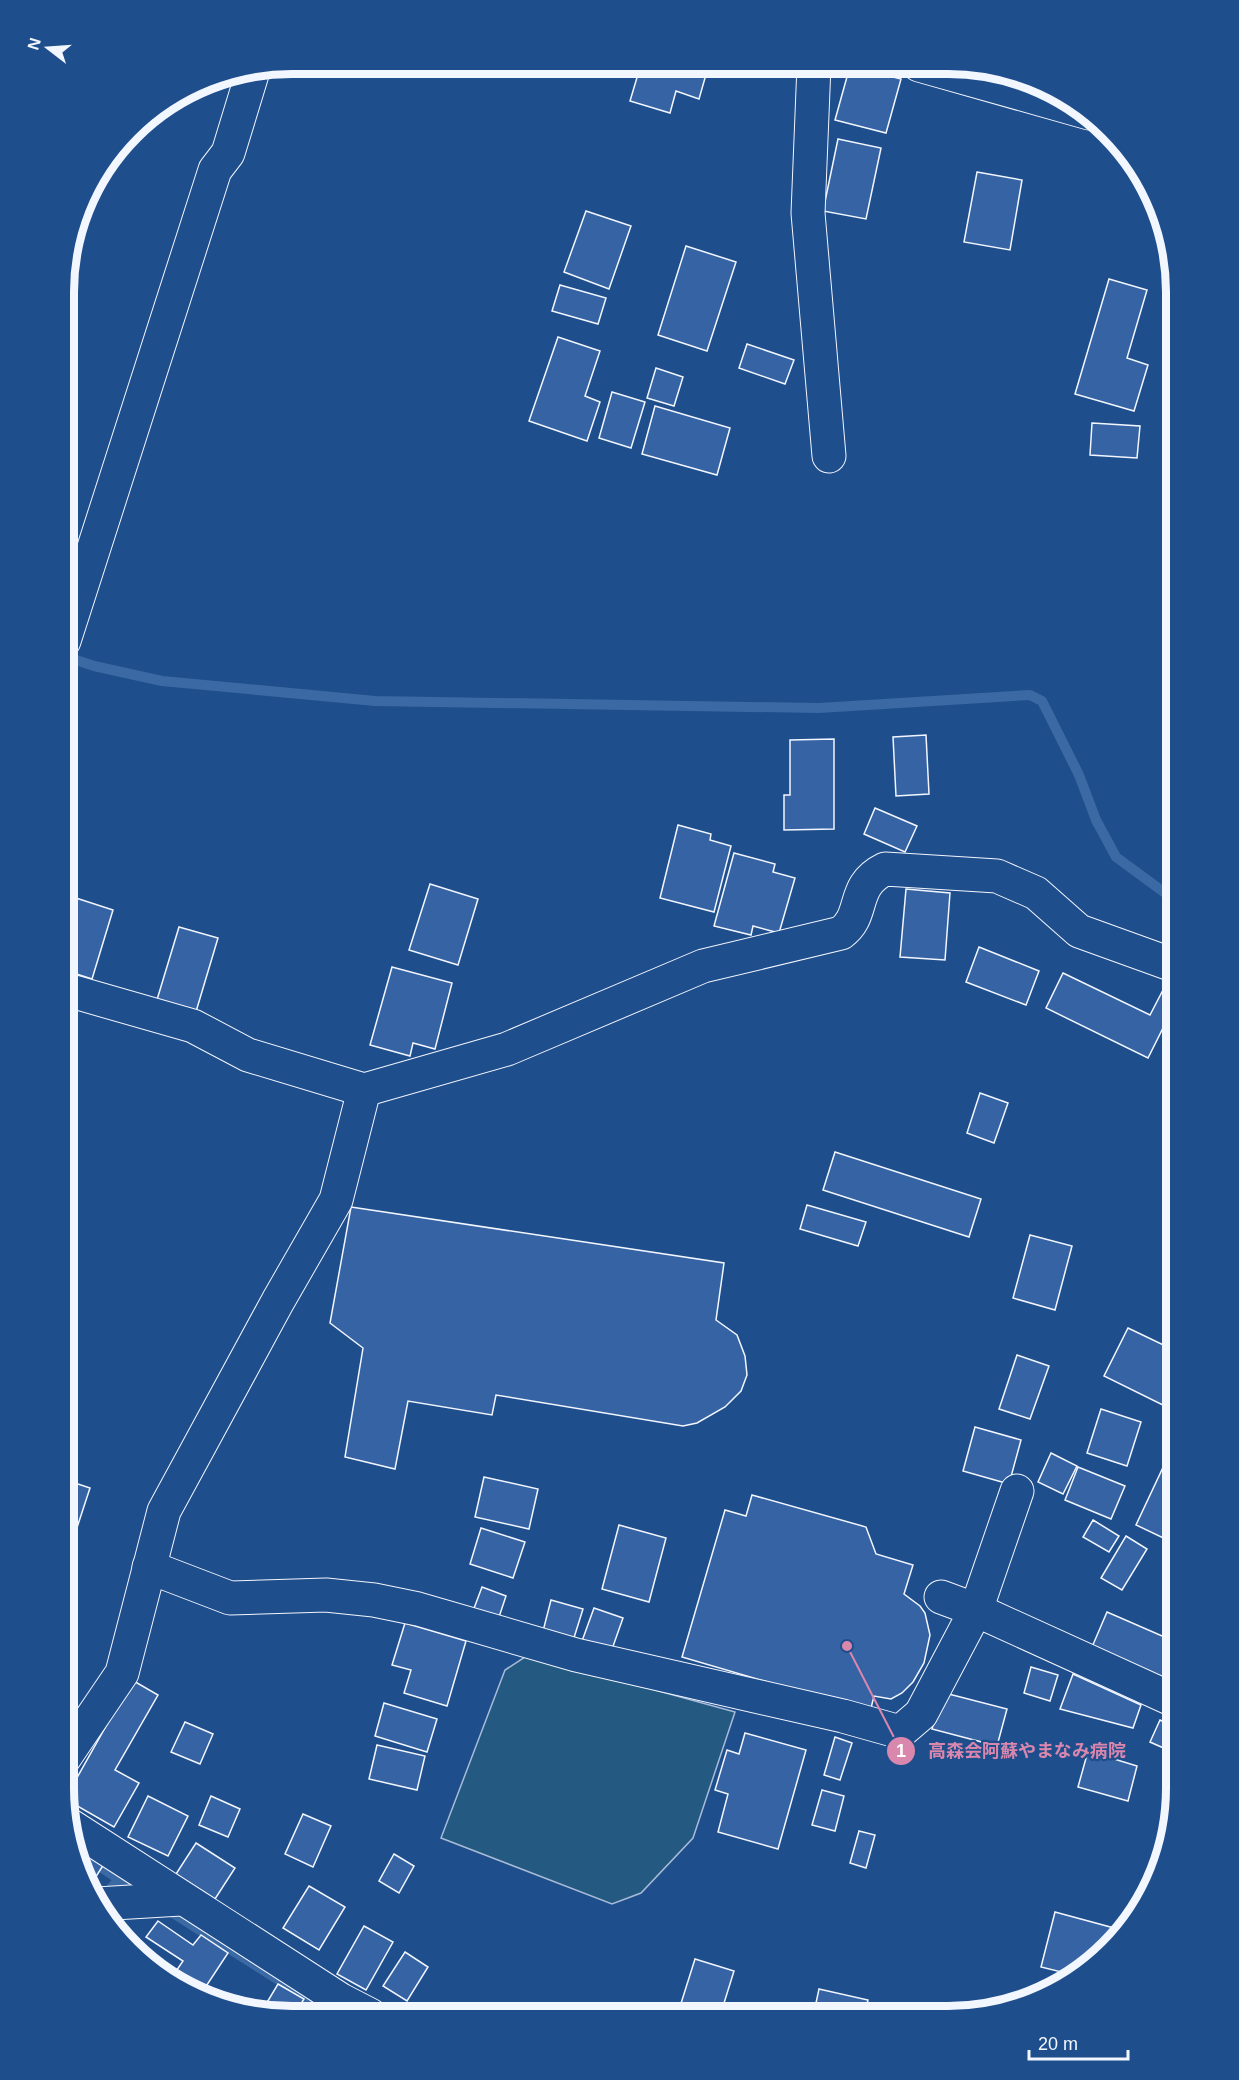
<svg xmlns="http://www.w3.org/2000/svg" width="1239" height="2080" viewBox="0 0 1239 2080" font-family="Arial,'Noto Sans JP',sans-serif">
<rect width="100%" height="100%" fill="#1f4e8c"/>
<path fill="#245a82" stroke="#a8bbd7" stroke-width="1.5" d="M528 1655 735 1712 693 1838 641 1893 612 1904 441 1838 505 1670Z"/>
<g fill="none" stroke-linecap="round" stroke-linejoin="round">
<g stroke="#3b69a3" stroke-width="10">
<path d="M64 656 94 666 162 681 375 701 819 708 1030 695 1042 701 1079 775 1096 820 1116 857 1176 901"/>
<path d="M76 1851 119 1879 103 1898"/>
<path d="M119 1879 141 1893"/>
<path d="M165 1908 334 2015"/>
</g>
</g>
<g fill="#3563a3" stroke="#f2f6ff" stroke-width="1.5">
<path d="M641 64H709L699 99 676 91 670 113 630 101Z"/>
<path d="M850 66 901 79 886 133 835 120Z"/>
<path d="M838 139 881 148 866 219 823 211Z"/>
<path d="M977 172 1022 180 1010 250 964 242Z"/>
<path d="M586 211 631 226 609 289 564 272Z"/>
<path d="M686 246 736 262 707 351 658 335Z"/>
<path d="M1109 279 1147 290 1127 358 1148 365 1134 411 1075 394Z"/>
<path d="M560 285 606 298 598 324 552 311Z"/>
<path d="M1175 321H1176V359H1172Z"/>
<path d="M558 337 600 351 585 396 600 402 587 441 529 421Z"/>
<path d="M747 344 794 360 785 384 739 368Z"/>
<path d="M656 368 683 377 674 406 647 398Z"/>
<path d="M612 392 645 402 631 448 599 438Z"/>
<path d="M655 406 730 428 717 475 642 454Z"/>
<path d="M1092 423 1140 426 1137 458 1090 455Z"/>
<path d="M926 735 929 794 896 796 893 737Z"/>
<path d="M834 739V829L784 830V795H790V740Z"/>
<path d="M875 808 917 826 905 852 864 834Z"/>
<path d="M678 825 711 834 710 840 731 846 714 912 660 898Z"/>
<path d="M734 853 775 864 773 872 795 878 779 933 753 926 751 935 714 926Z"/>
<path d="M430 884 478 899 458 965 409 950Z"/>
<path d="M906 889 950 893 945 960 900 957Z"/>
<path d="M76 898 113 910 92 979 64 970V936Z"/>
<path d="M179 927 218 938 195 1015 156 1003Z"/>
<path d="M979 947 1039 971 1026 1005 966 982Z"/>
<path d="M392 967 452 983 435 1049 413 1043 410 1056 370 1045Z"/>
<path d="M1063 973 1150 1015 1163 990 1176 997V1002L1148 1058 1046 1008Z"/>
<path d="M980 1093 1008 1103 994 1143 967 1133Z"/>
<path d="M835 1152 981 1199 969 1237 823 1190Z"/>
<path d="M807 1205 866 1222 858 1246 800 1229Z"/>
<path d="M351 1207 724 1263 716 1320 737 1335 745 1356 747 1375 741 1391 725 1407 697 1423 683 1426 496 1395 492 1415 408 1401 395 1469 345 1457 363 1348 330 1323Z"/>
<path d="M1030 1235 1072 1246 1055 1310 1013 1298Z"/>
<path d="M1176 1242V1267L1165 1261Z"/>
<path d="M1128 1328 1176 1351 1175 1411 1104 1376Z"/>
<path d="M1017 1355 1049 1366 1030 1419 999 1409Z"/>
<path d="M1101 1409 1141 1422 1127 1466 1087 1453Z"/>
<path d="M975 1427 1021 1440 1009 1484 963 1471Z"/>
<path d="M1174 1444 1176 1445V1544L1136 1525Z"/>
<path d="M1051 1453 1077 1466 1063 1494 1038 1482Z"/>
<path d="M1078 1467 1125 1486 1111 1519 1065 1500Z"/>
<path d="M484 1477 538 1489 529 1529 475 1517Z"/>
<path d="M63 1479 90 1488 69 1552 63 1550Z"/>
<path d="M752 1495 866 1527 876 1554 913 1565 904 1594 920 1606 925 1613 930 1635 924 1663 913 1682 902 1693 891 1699 874 1696 870 1712 682 1657 725 1510 746 1516Z"/>
<path d="M1093 1520 1119 1536 1109 1552 1083 1537Z"/>
<path d="M619 1525 666 1538 649 1602 602 1589Z"/>
<path d="M481 1528 525 1542 513 1578 470 1564Z"/>
<path d="M1126 1536 1147 1549 1122 1590 1101 1578Z"/>
<path d="M482 1587 506 1596 498 1620 473 1611Z"/>
<path d="M551 1600 583 1609 572 1644 542 1635Z"/>
<path d="M594 1608 623 1618 611 1652 582 1641Z"/>
<path d="M1107 1612 1176 1642V1661L1167 1680 1092 1647Z"/>
<path d="M405 1623 466 1641 447 1706 404 1693 411 1670 392 1665Z"/>
<path d="M1031 1667 1058 1675 1050 1701 1024 1693Z"/>
<path d="M1073 1674 1141 1705 1133 1728 1060 1709Z"/>
<path d="M132 1680 158 1695 115 1770 139 1783 114 1827 65 1799Z"/>
<path d="M941 1692 1007 1709 997 1746 932 1729Z"/>
<path d="M384 1703 437 1719 427 1752 375 1736Z"/>
<path d="M1160 1720 1176 1728 1175 1753 1150 1742Z"/>
<path d="M185 1722 213 1734 200 1764 171 1752Z"/>
<path d="M745 1733 806 1750 778 1849 718 1832 728 1794 715 1790 727 1750 739 1754Z"/>
<path d="M835 1737 852 1743 840 1780 824 1775Z"/>
<path d="M377 1745 425 1756 417 1790 369 1779Z"/>
<path d="M1088 1751 1137 1766 1128 1801 1078 1787Z"/>
<path d="M822 1790 844 1796 835 1831 812 1825Z"/>
<path d="M148 1796 188 1816 168 1856 128 1837Z"/>
<path d="M211 1796 240 1809 228 1837 199 1825Z"/>
<path d="M303 1814 331 1826 313 1867 285 1854Z"/>
<path d="M859 1831 875 1835 866 1868 850 1863Z"/>
<path d="M196 1843 235 1868 215 1899 176 1874Z"/>
<path d="M82 1851 104 1864 90 1886 84 1883 80 1875 77 1859Z"/>
<path d="M394 1854 414 1866 399 1893 379 1881Z"/>
<path d="M309 1886 345 1907 319 1950 283 1928Z"/>
<path d="M1055 1912 1125 1931 1087 1969 1074 1977V1975L1041 1967Z"/>
<path d="M158 1921 193 1945 201 1935 228 1953 199 1997 170 1980 183 1961 146 1937Z"/>
<path d="M364 1926 393 1942 366 1990 337 1974Z"/>
<path d="M405 1952 428 1967 407 2001 383 1986Z"/>
<path d="M695 1959 734 1971 720 2016H677Z"/>
<path d="M278 1984 304 1999 294 2015 260 2014Z"/>
<path d="M819 1989 868 2000 864 2017H813Z"/>
<path d="M742 2004 779 2015 778 2017 739 2016Z"/>
</g>
<g fill="none" stroke-linecap="round" stroke-linejoin="round">
<g stroke="#f2f6ff" stroke-width="35">
<g id="minor">
<path d="M814 65 808 213 829 456"/>
<path d="M919 65 1089 113"/>
<path d="M64 641 215 170 228 153 253 71"/>
<path d="M64 989 193 1026 248 1055 364 1090 507 1049 703 966 841 933C866 915 850 886 885 869L997 876 1036 893 1079 931 1176 966"/>
<path d="M149 1567 230 1598 326 1595 374 1600 418 1609 576 1655 843 1716 900 1732 921 1714 976 1610 1017 1491"/>
<path d="M941 1597 976 1610 1176 1701"/>
<path d="M63 1760 122 1673 164 1511 278 1301 336 1200 364 1090"/>
<path d="M71 1826 341 2000 370 2015"/>
<path d="M97 1904 181 1899"/>
</g>
</g>
<use href="#minor" stroke="#1f4e8c" stroke-width="33"/>
</g>
<path d="M0 0H1239V2080H0ZM292 74H948A218 218 0 0 1 1166 292V1788A218 218 0 0 1 948 2006H292A218 218 0 0 1 74 1788V292A218 218 0 0 1 292 74Z" fill="#1f4e8c" fill-rule="evenodd"/>
<path fill="none" stroke="#f2f6ff" stroke-width="8" d="M292 74H948A218 218 0 0 1 1166 292V1788A218 218 0 0 1 948 2006H292A218 218 0 0 1 74 1788V292A218 218 0 0 1 292 74Z"/>
<path fill="none" stroke="#da87ad" stroke-width="2" d="M847 1646L901 1751"/>
<g fill="#da87ad" stroke="#1f4e8c" stroke-width="2">
<circle cx="847" cy="1646" r="6"/>
<circle cx="901" cy="1751" r="15"/>
</g>
<g font-size="18" text-anchor="middle" font-weight="bold" fill="#fff">
<text x="901" y="1757">1</text>
</g>
<g font-size="18" text-anchor="middle" font-weight="bold" fill="#da87ad" stroke="#1f4e8c" stroke-width="4.5" stroke-linejoin="round" paint-order="stroke">
<text x="1027" y="1757">高森会阿蘇やまなみ病院</text>
</g>
<g transform="translate(48 48) rotate(287)" stroke="#1f4e8c" stroke-width="4.5" paint-order="stroke">
<path d="M0-4.5L10 22L0 15L-10 22Z" fill="#f2f6ff"/>
<text y="-9" font-size="16" font-weight="bold" text-anchor="middle" fill="#f2f6ff">N</text>
</g>
<path d="M1029 2050v9h99v-9" fill="none" stroke="#f2f6ff" stroke-width="3"/>
<text x="1038" y="2050" font-size="18" fill="#f2f6ff" stroke="#1f4e8c" stroke-width="4.5" paint-order="stroke">20 m</text>
</svg>
